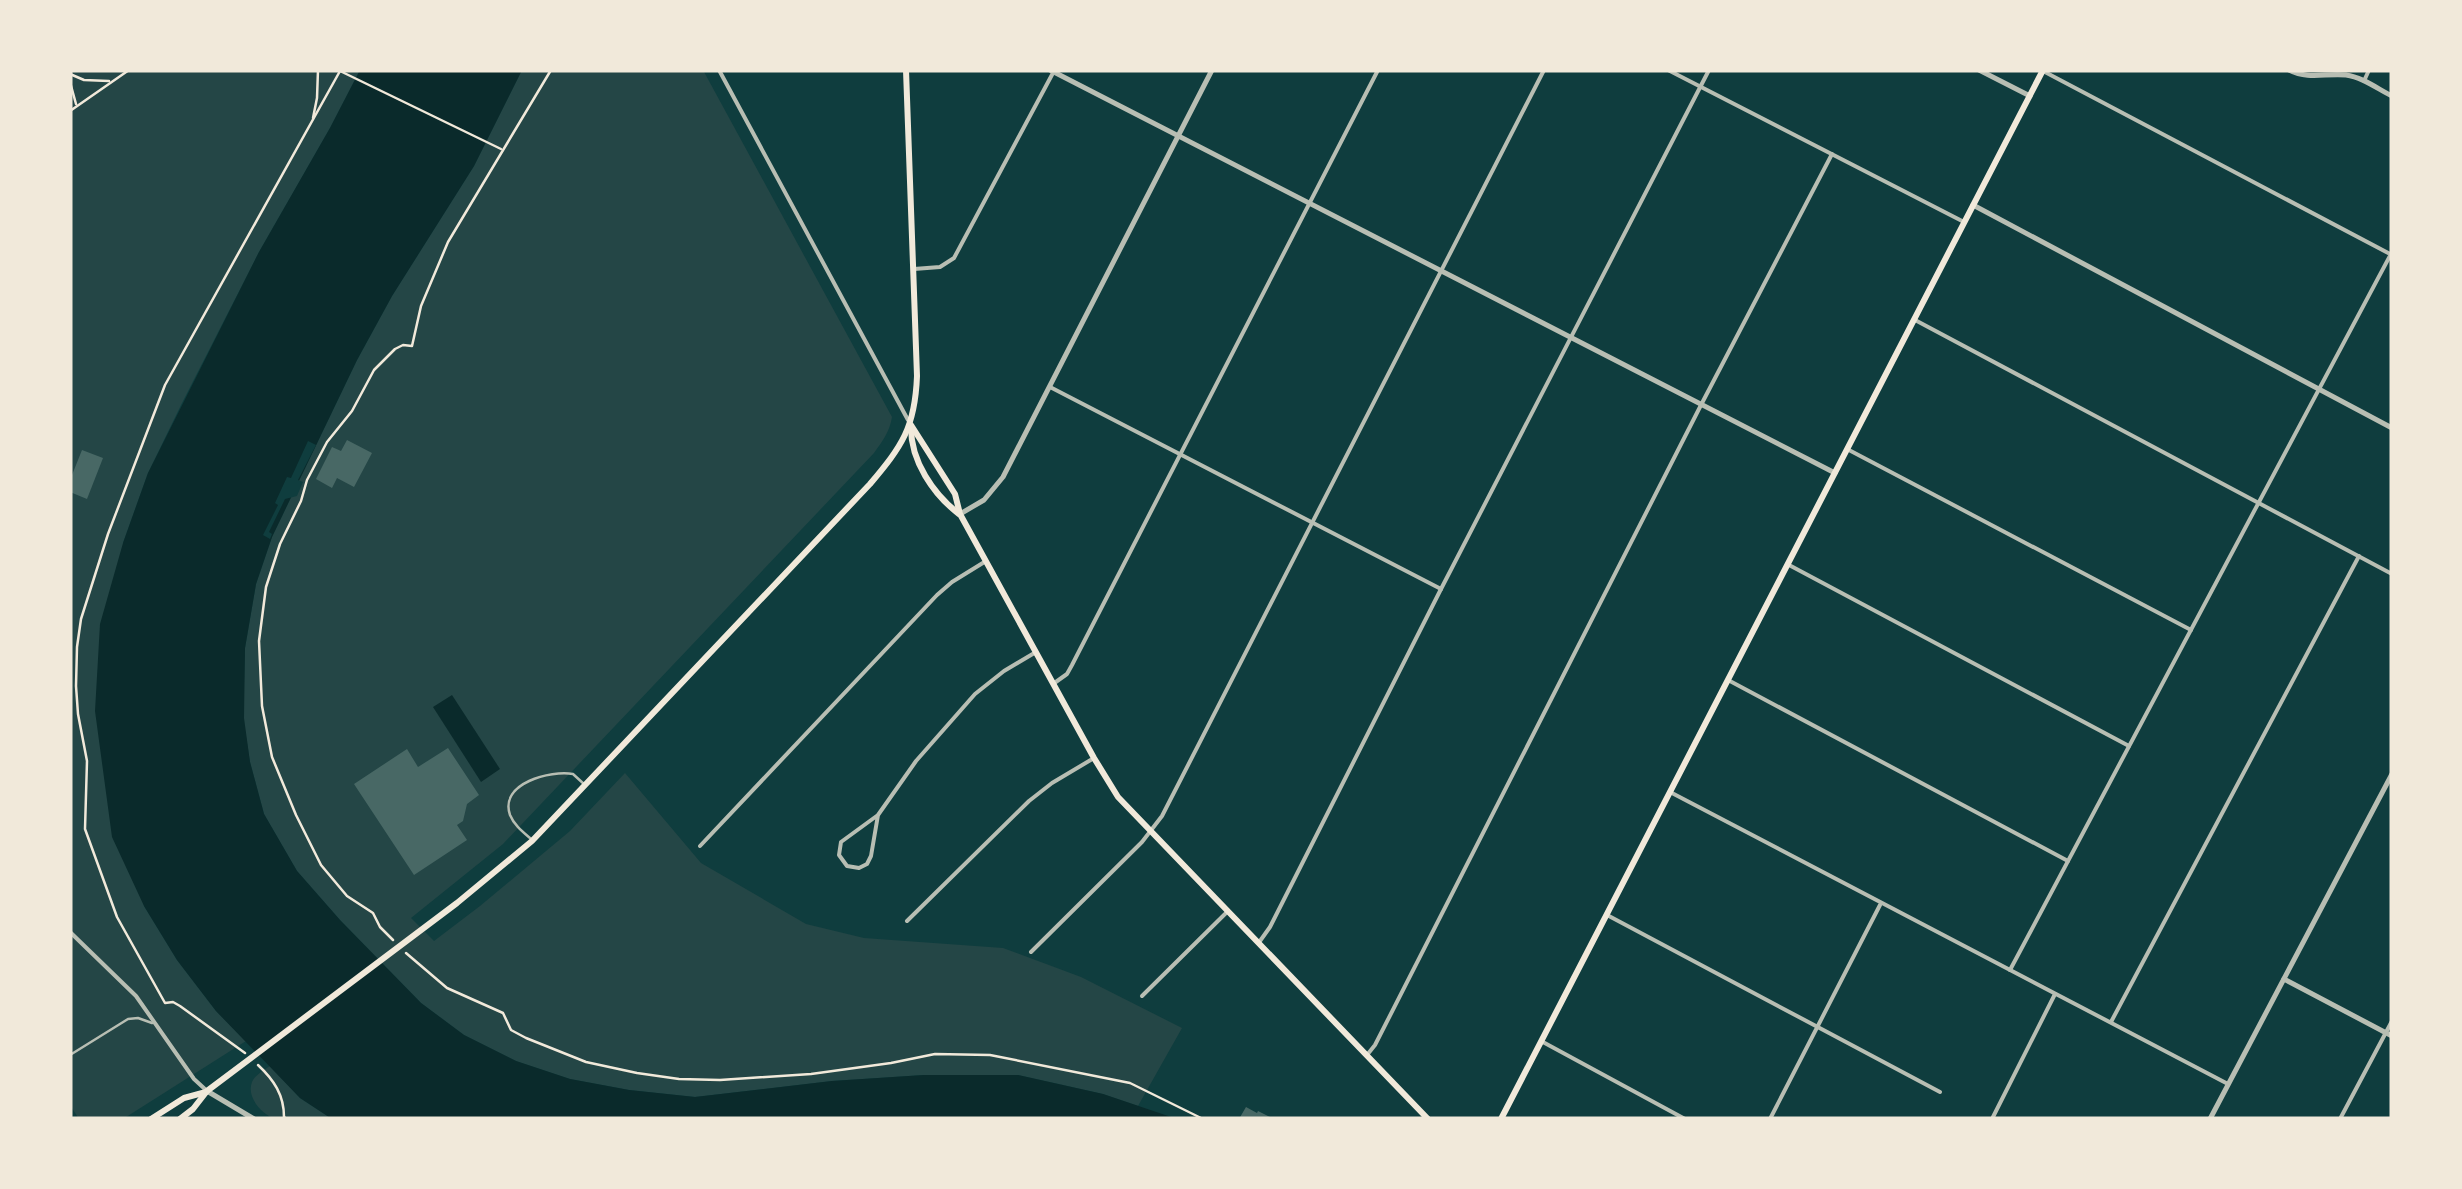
<svg xmlns="http://www.w3.org/2000/svg" width="2462" height="1189" viewBox="0 0 2462 1189" font-family="Helvetica,sans-serif">
<rect width="100%" height="100%" fill="#0f3d3e"/>
<g fill="#244646">
<path d="M70 70H360L330 128 259 252 182 403 148 473 123 543 144 906 177 960 216 1011 246 1041 123 1119H79L70 1105Z"/>
<path d="M522 70H703L892 417C890 431 882 442 874 453L503 844 411 918 434 941 480 906 570 831 625 773 701 863 806 924 864 938 1003 948 1081 977 1182 1028 1138 1106 1103 1094 1018 1075H924L832 1081 695 1097 629 1090 570 1079 516 1061 464 1035 421 1003 340 920 297 871 264 814 250 762 243 718 245 648 256 584 272 537 357 360 392 296 474 166Z"/>
<path d="M270 1066 300 1098 332 1119C318 1119 288 1122 276 1119 262 1115 246 1097 252 1082 255 1075 264 1070 270 1066Z"/>
</g>
<g fill="#0a2a2b">
<path d="M360 70H522L474 166 392 296 357 360 272 537 256 584 245 648 244 718 250 762 264 814 297 871 340 920 421 1003 464 1035 516 1061 570 1079 629 1090 695 1097 832 1081 924 1075H1018L1103 1094 1177 1119H332L300 1098 216 1011 177 960 144 906 112 837 95 711 100 624 123 543 148 473 259 252 330 128Z"/>
<path d="M452 695 500 769 481 782 433 707Z"/>
</g>
<path fill="#0f3d3e" d="M308 441 316 445 298 480 303 482 309 468 297 496 285 499 269 532 272 534 270 539 263 535 278 505 275 503 287 477 291 478Z"/>
<g fill="#486865">
<path d="M347 440 372 453 354 487 337 478 332 488 316 479 332 447 341 451Z"/>
<path d="M82 450 103 458 87 499 70 492V480Z"/>
<path d="M448 748 479 795 467 804 463 821 457 825 467 840 414 875 354 784 407 749 418 767Z"/>
<path d="M1246 1107 1257 1113 1258 1111 1274 1119H1239Z"/>
</g>
<g fill="none" stroke-linecap="round" stroke-linejoin="round">
<g stroke="#f1e9da" stroke-width="2.5">
<path d="M338 70 501 149"/>
<path d="M70 74 84 80 109 81"/>
<path d="M70 82 76 104"/>
<path d="M70 111 129 70"/>
<path d="M313 118 317 98 318 70"/>
<path d="M393 940 380 927 373 913 347 896 321 865 296 815 272 757 262 706 259 641 266 587 280 544 301 501 307 480 327 442 352 411 374 370 395 349 403 345 412 346 421 306 448 242 551 70"/>
<path d="M406 953 447 988 503 1013 511 1030 526 1038 586 1062 637 1073 679 1079 720 1080 811 1074 891 1063 935 1054 990 1055 1130 1083 1203 1119"/>
<path d="M245 1053 180 1006 173 1002 165 1003 117 917 85 829 87 761 78 714 76 686 77 647 81 619 108 534 165 385 340 71"/>
<path d="M258 1065C274 1080 284 1095 284 1117L287 1119"/>
</g>
<g stroke="#b8beb3" stroke-width="2.5">
<path d="M531 839C523 832 514 825 510 815 499 783 551 770 573 774L585 785"/>
<path d="M70 1055 128 1019 138 1018 152 1023"/>
</g>
<g stroke="#b8beb3" stroke-width="4">
<path d="M719 70 908 420"/>
<path d="M1668 70 1964 222"/>
<path d="M2043 71 2392 255"/>
<path d="M2364 81 2369 70"/>
<path d="M914 269 940 267 954 258 1054 71"/>
<path d="M1915 320 2392 574"/>
<path d="M1050 387 1441 589"/>
<path d="M1847 449 2191 630"/>
<path d="M1789 565 2129 746"/>
<path d="M1728 680 2068 861"/>
<path d="M1053 684 1067 674 1072 665 1378 70"/>
<path d="M1670 792 2228 1084"/>
<path d="M878 815 841 842 839 855 847 866 859 868 867 864 871 856 878 815 916 761 975 694 1004 671 1036 652"/>
<path d="M700 846 937 595 952 582 986 561"/>
<path d="M1607 915 1940 1092"/>
<path d="M907 921 1029 801 1052 783 1094 758"/>
<path d="M70 932 136 996 194 1079 207 1091"/>
<path d="M1260 941 1270 927 1441 589 1709 70"/>
<path d="M1031 952 1142 842 1162 816 1544 70"/>
<path d="M2010 970 2392 252"/>
<path d="M1142 996 1227 912"/>
<path d="M2111 1022 2359 556"/>
<path d="M1541 1041 1685 1119"/>
<path d="M1367 1055 1375 1045 1701 405 1832 154"/>
<path d="M1770 1119 1880 905"/>
<path d="M1992 1119 2055 994"/>
<path d="M2340 1119 2392 1021"/>
</g>
<g stroke="#b8beb3" stroke-width="5">
<path d="M1050 70 1835 473"/>
<path d="M1979 70 2030 96"/>
<path d="M2289 70C2309 80 2325 73 2346 75 2362 77 2378 89 2392 96"/>
<path d="M1973 205 2392 428"/>
<path d="M960 514 984 500 1003 477 1212 70"/>
<path d="M2284 979 2392 1036"/>
<path d="M207 1091 254 1119"/>
<path d="M2210 1119 2392 774"/>
</g>
<path stroke="#f1e9da" stroke-width="6" d="M1501 1119 2043 70"/>
<g stroke="#f1e9da" stroke-width="6">
<path d="M911 425 955 494 960 514 1094 758 1118 797 1428 1119"/>
<path d="M911 428C911 461 933 494 959 514"/>
<path d="M151 1119 184 1098 206 1092"/>
<path d="M180 1119 193 1109 207 1091 457 903 532 841 870 484C902 446 915 428 917 376L906 70"/>
</g>
</g>
<rect width="2462" height="1189" fill="none" stroke="#f1e9da" stroke-width="145"/>
</svg>
